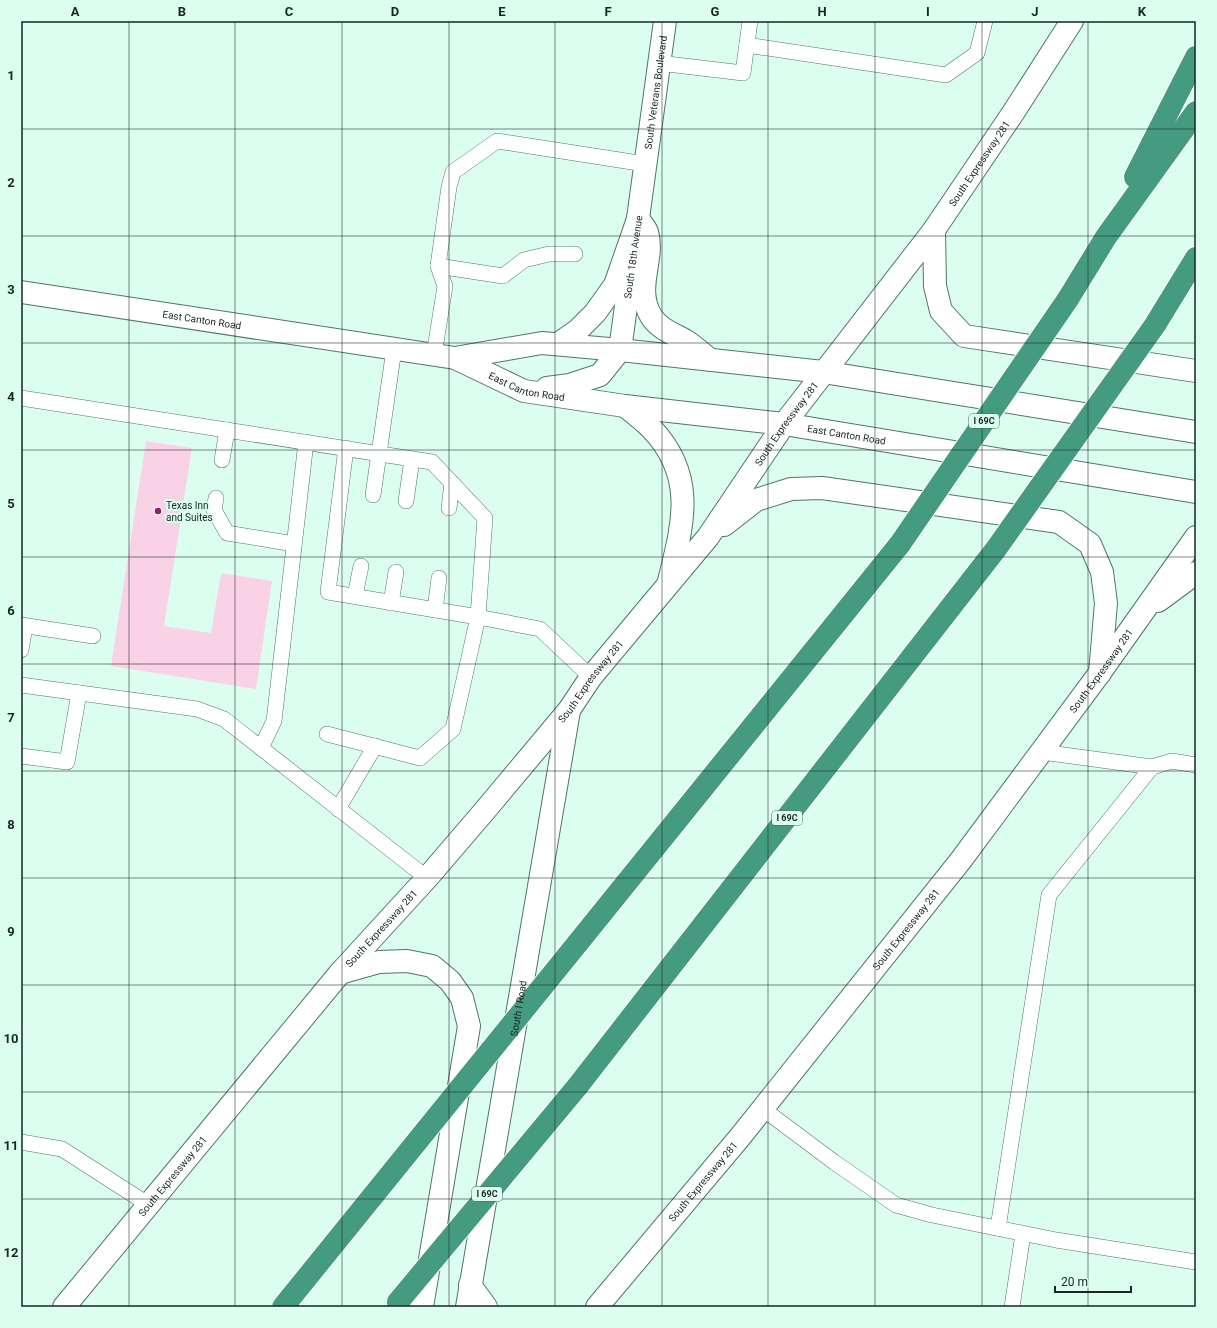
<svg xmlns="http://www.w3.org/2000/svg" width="1217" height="1328" viewBox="0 0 1217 1328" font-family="Roboto,sans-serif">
<rect width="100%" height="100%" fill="#dcfef0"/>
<path fill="#fad2e6" d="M146 441 192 448 164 626 211 633 221 573 272 581 256 689 111 666Z"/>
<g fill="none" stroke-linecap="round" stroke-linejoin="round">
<g stroke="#4f7668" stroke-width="16">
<g id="service">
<path d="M747 45 946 75 977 53 985 21"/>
<path d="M659 63 743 73 750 21"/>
<path d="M438 266 503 276 524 260 549 254H575"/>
<path d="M434 355 445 286 438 266 449 187 453 172 497 141 645 164"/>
<path d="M21 398 432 462 485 518 478 617 540 629 591 677"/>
<path d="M222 460 227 430"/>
<path d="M373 495 394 349"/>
<path d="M216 498 214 510 227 533 294 544"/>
<path d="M406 501 412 459"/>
<path d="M449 508 452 483"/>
<path d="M355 596 361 566"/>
<path d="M391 603 396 572"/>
<path d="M435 610 439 578"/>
<path d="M21 625 93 636"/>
<path d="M21 650 25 626"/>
<path d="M21 685 197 709 224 719 427 878"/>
<path d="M327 734 420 758 453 729 478 617 328 592 346 448"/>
<path d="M261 748 274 721 306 442"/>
<path d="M1042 752 1152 767 1172 761 1196 765"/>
<path d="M21 756 67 762 79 693"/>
<path d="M338 809 375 746"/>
<path d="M763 1109 834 1162 896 1205 932 1215 1056 1240 1196 1262"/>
<path d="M21 1142 62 1149 149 1205"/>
<path d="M998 1228 1049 895 1152 767"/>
<path d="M1012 1307 1023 1234"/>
</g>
</g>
<g stroke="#4f7668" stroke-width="24">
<g id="tertiary">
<path id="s1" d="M620 350 665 21"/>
</g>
</g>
<g stroke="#4f7668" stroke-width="24">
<g id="secondary">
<path d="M638 219C641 223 645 227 647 232 655 259 634 288 651 316 659 329 674 334 686 341 695 347 702 353 710 360"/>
<path d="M934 230 935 286 941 311 964 336 1196 371"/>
<path id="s2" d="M21 292 455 358 524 391 625 406 784 424 1196 492"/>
<path d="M558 344 578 330 595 313 615 285 638 219"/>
<path d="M455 358 542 343 620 350 823 372 1196 432"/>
<path d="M547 388 570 385 600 375 620 350"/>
<path d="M625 406C634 413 643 420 651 428 697 476 683 524 669 581"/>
<path d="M724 525 756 500 791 489 822 488 1059 522 1090 544 1102 572 1106 603 1100 673"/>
<path d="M1158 601 1196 573"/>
<path d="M340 973 379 962 407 961 432 966 450 981 462 998 469 1026 422 1307"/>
<path d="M470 1285 486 1307"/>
<path id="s3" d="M64 1307 340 973 427 878 487 808 569 710 591 677 708 537 784 424 934 230 1013 113 1072 21"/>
<path id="s4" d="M467 1307 569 711"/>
<path id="s5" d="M597 1307 740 1137 961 860 1099 674 1196 537"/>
</g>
</g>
<g stroke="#fff" stroke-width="24">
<g id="motorway">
<path d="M1135 177 1196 57"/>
<path d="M1068 299 1106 237 1196 112"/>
<path d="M1155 325 1196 258"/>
<path d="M577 944 900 544"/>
<path d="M577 1087 996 549"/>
<path d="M283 1307 419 1139"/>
</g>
</g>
<use href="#service" stroke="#fff" stroke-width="15"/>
<use href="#tertiary" stroke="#fff" stroke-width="22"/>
<use href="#secondary" stroke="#fff" stroke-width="22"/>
<use href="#motorway" stroke="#459b80" stroke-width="22"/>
<g stroke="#fff" stroke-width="24" stroke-linecap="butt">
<g id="motorway-bridge">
<path d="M900 544 1068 299"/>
<path d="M996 549 1155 325"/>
<path d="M419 1139 577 944"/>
<path d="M398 1302 577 1087"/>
</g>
</g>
<use href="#motorway-bridge" stroke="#459b80" stroke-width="22"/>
</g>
<path fill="none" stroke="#162620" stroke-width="1" stroke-opacity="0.55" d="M129 21V1307M235 21V1307M342 21V1307M449 21V1307M555 21V1307M662 21V1307M768 21V1307M875 21V1307M982 21V1307M1088 21V1307M21 129H1196M21 236H1196M21 343H1196M21 450H1196M21 557H1196M21 664H1196M21 771H1196M21 878H1196M21 985H1196M21 1092H1196M21 1199H1196"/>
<circle fill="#9c1a6e" stroke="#dcfef0" stroke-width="1.5" cx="158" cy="511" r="4"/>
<g text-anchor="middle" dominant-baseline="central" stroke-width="4" stroke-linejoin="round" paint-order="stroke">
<g fill="#dcfef0" stroke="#51675e" stroke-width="1">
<rect x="969" y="414" width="30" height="14" rx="3"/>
<rect x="772" y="811" width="30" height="14" rx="3"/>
<rect x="472" y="1187" width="30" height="14" rx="3"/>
</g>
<g font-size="9" font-weight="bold" fill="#162620">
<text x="984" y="421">I 69C</text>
<text x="787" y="818">I 69C</text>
<text x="487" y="1194">I 69C</text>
</g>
<g font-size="10" fill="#162620" stroke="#dcfef0">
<text stroke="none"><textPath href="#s1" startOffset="260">South Veterans Boulevard</textPath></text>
<text stroke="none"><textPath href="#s3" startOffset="1466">South Expressway 281</textPath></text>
<text stroke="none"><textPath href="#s1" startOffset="94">South 18th Avenue</textPath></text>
<text stroke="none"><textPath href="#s2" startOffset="183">East Canton Road</textPath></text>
<text stroke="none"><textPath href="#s2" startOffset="517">East Canton Road</textPath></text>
<text stroke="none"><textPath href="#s3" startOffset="1142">South Expressway 281</textPath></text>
<text stroke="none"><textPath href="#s2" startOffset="841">East Canton Road</textPath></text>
<text stroke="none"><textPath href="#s5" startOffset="812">South Expressway 281</textPath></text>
<text stroke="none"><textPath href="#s3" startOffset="818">South Expressway 281</textPath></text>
<text stroke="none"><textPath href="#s3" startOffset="494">South Expressway 281</textPath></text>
<text stroke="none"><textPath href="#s5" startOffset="488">South Expressway 281</textPath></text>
<text stroke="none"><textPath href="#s4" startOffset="303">South I Road</textPath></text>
<text stroke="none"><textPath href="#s3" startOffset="170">South Expressway 281</textPath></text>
<text stroke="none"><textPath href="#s5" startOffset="164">South Expressway 281</textPath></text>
</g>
<g font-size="10" fill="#162620" stroke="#dcfef0" text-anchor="start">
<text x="166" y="505">Texas Inn<tspan x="166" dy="12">and Suites</tspan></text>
</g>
</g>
<rect width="1217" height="1328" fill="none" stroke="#dcfef0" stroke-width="44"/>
<path d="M1055 1286v6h76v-6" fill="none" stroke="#162620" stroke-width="2"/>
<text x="1061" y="1286" font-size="12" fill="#162620" stroke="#dcfef0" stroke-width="3" paint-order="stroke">20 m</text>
<rect x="22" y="22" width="1173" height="1284" fill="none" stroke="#162620" stroke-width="1.5"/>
<g font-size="13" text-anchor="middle" font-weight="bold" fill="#162620">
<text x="75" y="16">A</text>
<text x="182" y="16">B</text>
<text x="289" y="16">C</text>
<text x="395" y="16">D</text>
<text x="502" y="16">E</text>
<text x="608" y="16">F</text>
<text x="715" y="16">G</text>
<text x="822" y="16">H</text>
<text x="928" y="16">I</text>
<text x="1035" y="16">J</text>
<text x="1142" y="16">K</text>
<text x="11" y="80">1</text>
<text x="11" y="187">2</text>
<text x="11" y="294">3</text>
<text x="11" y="401">4</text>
<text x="11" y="508">5</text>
<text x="11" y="615">6</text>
<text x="11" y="722">7</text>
<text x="11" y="829">8</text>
<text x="11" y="936">9</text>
<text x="11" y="1043">10</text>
<text x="11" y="1150">11</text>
<text x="11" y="1257">12</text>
</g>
</svg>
